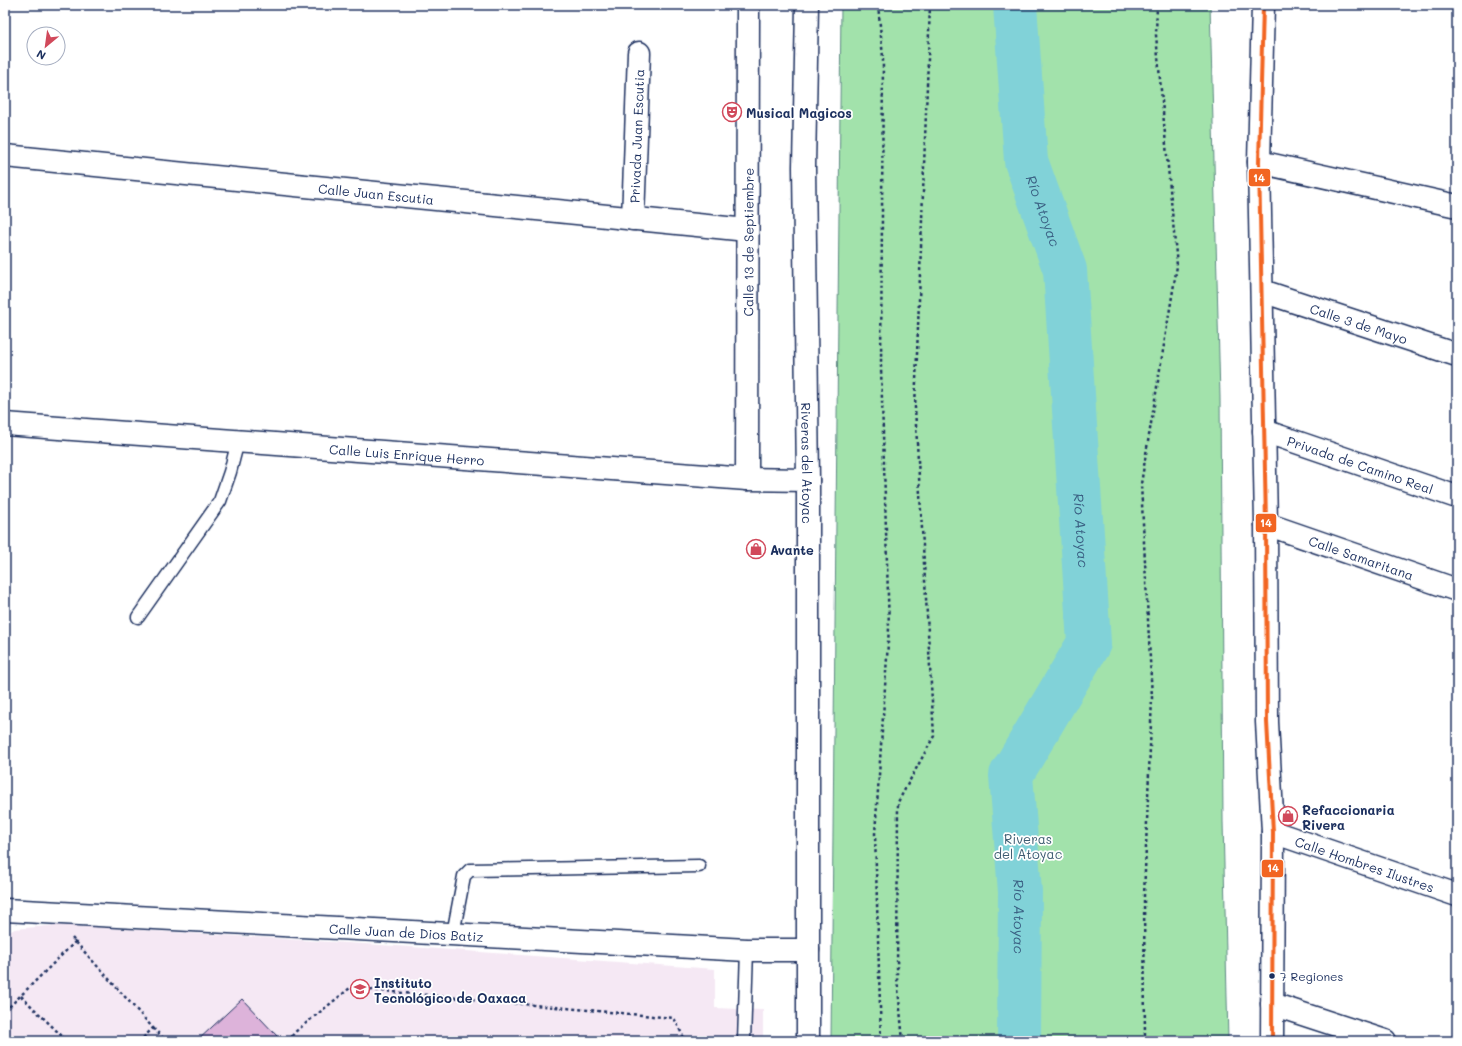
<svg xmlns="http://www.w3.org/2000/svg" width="1462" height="1046" viewBox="0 0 1462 1046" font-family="Mali,sans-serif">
<rect width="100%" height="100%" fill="#fff"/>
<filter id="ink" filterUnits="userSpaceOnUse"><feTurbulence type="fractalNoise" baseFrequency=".025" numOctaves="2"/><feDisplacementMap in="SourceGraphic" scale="8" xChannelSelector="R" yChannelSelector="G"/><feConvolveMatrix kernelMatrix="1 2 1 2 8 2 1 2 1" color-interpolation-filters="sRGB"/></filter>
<g filter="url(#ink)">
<path fill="#f5e8f4" d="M58 925 396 946 715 969V1008L763 1010V1041H5V934L15 929Z"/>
<path fill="#a2e2ab" stroke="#5e8884" d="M841 5H1210L1220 397 1223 821 1228 1041H831Z"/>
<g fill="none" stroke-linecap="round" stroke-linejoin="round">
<path stroke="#81d2d8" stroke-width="44" id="s1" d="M1015 5 1026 161 1065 270 1089 643 1011 775 1020 892 1019 1041"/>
</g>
<path fill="#ddb3da" stroke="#1b2f5e" d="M242 999 277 1036 272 1041H197Z"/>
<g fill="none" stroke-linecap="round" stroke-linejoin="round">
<g stroke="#1b2f5e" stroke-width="15">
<g id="lane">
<path d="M138 617 220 501 230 472 238 441"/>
<path d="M453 934 464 876 470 870 699 866"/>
<path d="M744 1041 747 950"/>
</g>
</g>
<g stroke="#1b2f5e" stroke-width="25">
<g id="street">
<path id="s2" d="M5 156 747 230"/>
<path d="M1259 162 1457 206"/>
<path id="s3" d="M633 219 639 53"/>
<path id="s4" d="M1262 291 1457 355"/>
<path id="s5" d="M5 424 747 479 808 480"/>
<path id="s6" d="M1264 431 1457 497"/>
<path id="s7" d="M747 479 748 5"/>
<path id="s8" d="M1266 524 1457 590"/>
<path id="s9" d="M1273 832 1457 895"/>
<path id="s10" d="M5 910 747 950H808"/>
<path d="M1272 1004 1385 1041"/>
</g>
</g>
<g stroke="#1b2f5e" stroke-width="25">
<path id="secondary" d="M1263 5 1259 162 1266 524 1267 722 1273 832 1272 1041"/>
</g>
<g stroke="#1b2f5e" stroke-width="25">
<g id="primary">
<path id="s11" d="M807 5 804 167 808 480V1041"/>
</g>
</g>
<g stroke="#1b2f5e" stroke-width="2.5" stroke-dasharray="3 3" stroke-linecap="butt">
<path d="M878 5 883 57 881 368 889 628 875 834 881 1041"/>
<path d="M72 938 153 1028 140 1041"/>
<path d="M21 996 67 1041"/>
<path d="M5 1011 76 941"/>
<path d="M153 1028 166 1041"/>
<path d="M288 1041 295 1032 350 988 674 1018 683 1036V1041"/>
<path d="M903 1041 897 978 898 802 934 736 915 408 930 5"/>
<path d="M1145 1041 1144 896 1152 698 1141 484 1177 266 1156 35 1157 5"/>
</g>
<use href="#lane" stroke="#fff" stroke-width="12"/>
<use href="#street" stroke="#fff" stroke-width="22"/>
<use href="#secondary" stroke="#fff" stroke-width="22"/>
<use href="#primary" stroke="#fff" stroke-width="22"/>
<g stroke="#fff" stroke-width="7">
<path id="bus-1" d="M1263 5 1259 162 1266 524 1267 722 1273 832 1272 1041"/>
</g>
<use href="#bus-1" stroke="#f26522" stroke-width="4"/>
</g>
</g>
<defs>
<g id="theatre-ring" transform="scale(1)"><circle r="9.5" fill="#fff" stroke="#d1495b" stroke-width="1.5"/><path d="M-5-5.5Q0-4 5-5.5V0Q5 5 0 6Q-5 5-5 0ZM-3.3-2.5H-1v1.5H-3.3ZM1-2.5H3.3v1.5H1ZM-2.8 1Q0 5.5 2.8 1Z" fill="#d1495b"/></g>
<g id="shop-ring" transform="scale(1)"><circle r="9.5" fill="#fff" stroke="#d1495b" stroke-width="1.5"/><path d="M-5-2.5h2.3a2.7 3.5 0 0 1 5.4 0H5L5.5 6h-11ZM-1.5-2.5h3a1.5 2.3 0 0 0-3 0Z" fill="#d1495b"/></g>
<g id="university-ring" transform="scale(1)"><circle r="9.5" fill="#fff" stroke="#d1495b" stroke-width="1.5"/><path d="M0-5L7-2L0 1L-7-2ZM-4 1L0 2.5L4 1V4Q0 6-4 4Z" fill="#d1495b"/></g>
</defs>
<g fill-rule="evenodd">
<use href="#theatre-ring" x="732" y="112"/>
<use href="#shop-ring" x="756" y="549"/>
<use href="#shop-ring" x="1288" y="816"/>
<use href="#university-ring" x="360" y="989"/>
</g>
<circle fill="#1b2f5e" stroke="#fff" stroke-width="1.5" cx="1272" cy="976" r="3.5"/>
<g text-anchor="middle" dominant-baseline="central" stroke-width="3.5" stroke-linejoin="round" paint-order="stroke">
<g font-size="12" fill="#1b2f5e" stroke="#fff" text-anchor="start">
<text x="1280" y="976">7 Regiones</text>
</g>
<g font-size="13" font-weight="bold" fill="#1b2f5e" stroke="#fff" text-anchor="start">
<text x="746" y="112">Musical Magicos</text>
<text x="770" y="549">Avante</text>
<text x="1302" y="809">Refaccionaria<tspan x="1302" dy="15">Rivera</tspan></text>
<text x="374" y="982">Instituto<tspan x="374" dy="15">Tecnológico de Oaxaca</tspan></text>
</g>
<g font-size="13" fill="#1b2f5e" stroke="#fff">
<text stroke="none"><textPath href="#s3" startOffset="83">Privada Juan Escutia</textPath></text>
<text stroke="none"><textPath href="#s2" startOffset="373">Calle Juan Escutia</textPath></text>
<text stroke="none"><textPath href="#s7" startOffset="237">Calle 13 de Septiembre</textPath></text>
<text stroke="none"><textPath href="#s4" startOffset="102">Calle 3 de Mayo</textPath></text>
<text stroke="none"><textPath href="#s5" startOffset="403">Calle Luis Enrique Herro</textPath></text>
<text stroke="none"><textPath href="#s11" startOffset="458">Riveras del Atoyac</textPath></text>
<text stroke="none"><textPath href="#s6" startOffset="102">Privada de Camino Real</textPath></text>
<text stroke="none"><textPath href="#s8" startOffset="101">Calle Samaritana</textPath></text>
<text stroke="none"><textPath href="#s9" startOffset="97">Calle Hombres Ilustres</textPath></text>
<text stroke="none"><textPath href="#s10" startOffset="402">Calle Juan de Dios Batiz</textPath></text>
</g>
<g font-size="13" fill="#3d5c71" stroke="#fff">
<text x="1028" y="838">Riveras<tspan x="1028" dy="15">del Atoyac</tspan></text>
</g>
<g font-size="14" font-style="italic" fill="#3a6083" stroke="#fff">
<text stroke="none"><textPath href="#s1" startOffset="209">Río Atoyac</textPath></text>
<text stroke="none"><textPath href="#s1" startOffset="533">Río Atoyac</textPath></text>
<text stroke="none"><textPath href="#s1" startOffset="941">Río Atoyac</textPath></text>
</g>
</g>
<g stroke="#fff" stroke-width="1.5">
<rect x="1248" y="168" width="23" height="19" rx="4" fill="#f26522"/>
<rect x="1255" y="513" width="22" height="20" rx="4" fill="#f26522"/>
<rect x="1261" y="859" width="23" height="19" rx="4" fill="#f26522"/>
</g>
<g font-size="11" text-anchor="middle" font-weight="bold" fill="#fff">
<text x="1259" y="182">14</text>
<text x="1266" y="527">14</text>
<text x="1273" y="872">14</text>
</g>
<rect width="1462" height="1046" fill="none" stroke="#fff" stroke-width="20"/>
<rect x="10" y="10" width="1442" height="1026" fill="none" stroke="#1b2f5e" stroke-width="1.5" filter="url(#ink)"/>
<g transform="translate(46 46) rotate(209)"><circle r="19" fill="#ffffff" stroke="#a4acbf"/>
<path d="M0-3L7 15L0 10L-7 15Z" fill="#d1495b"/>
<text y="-6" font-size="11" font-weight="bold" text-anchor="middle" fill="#1b2f5e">N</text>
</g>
</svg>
